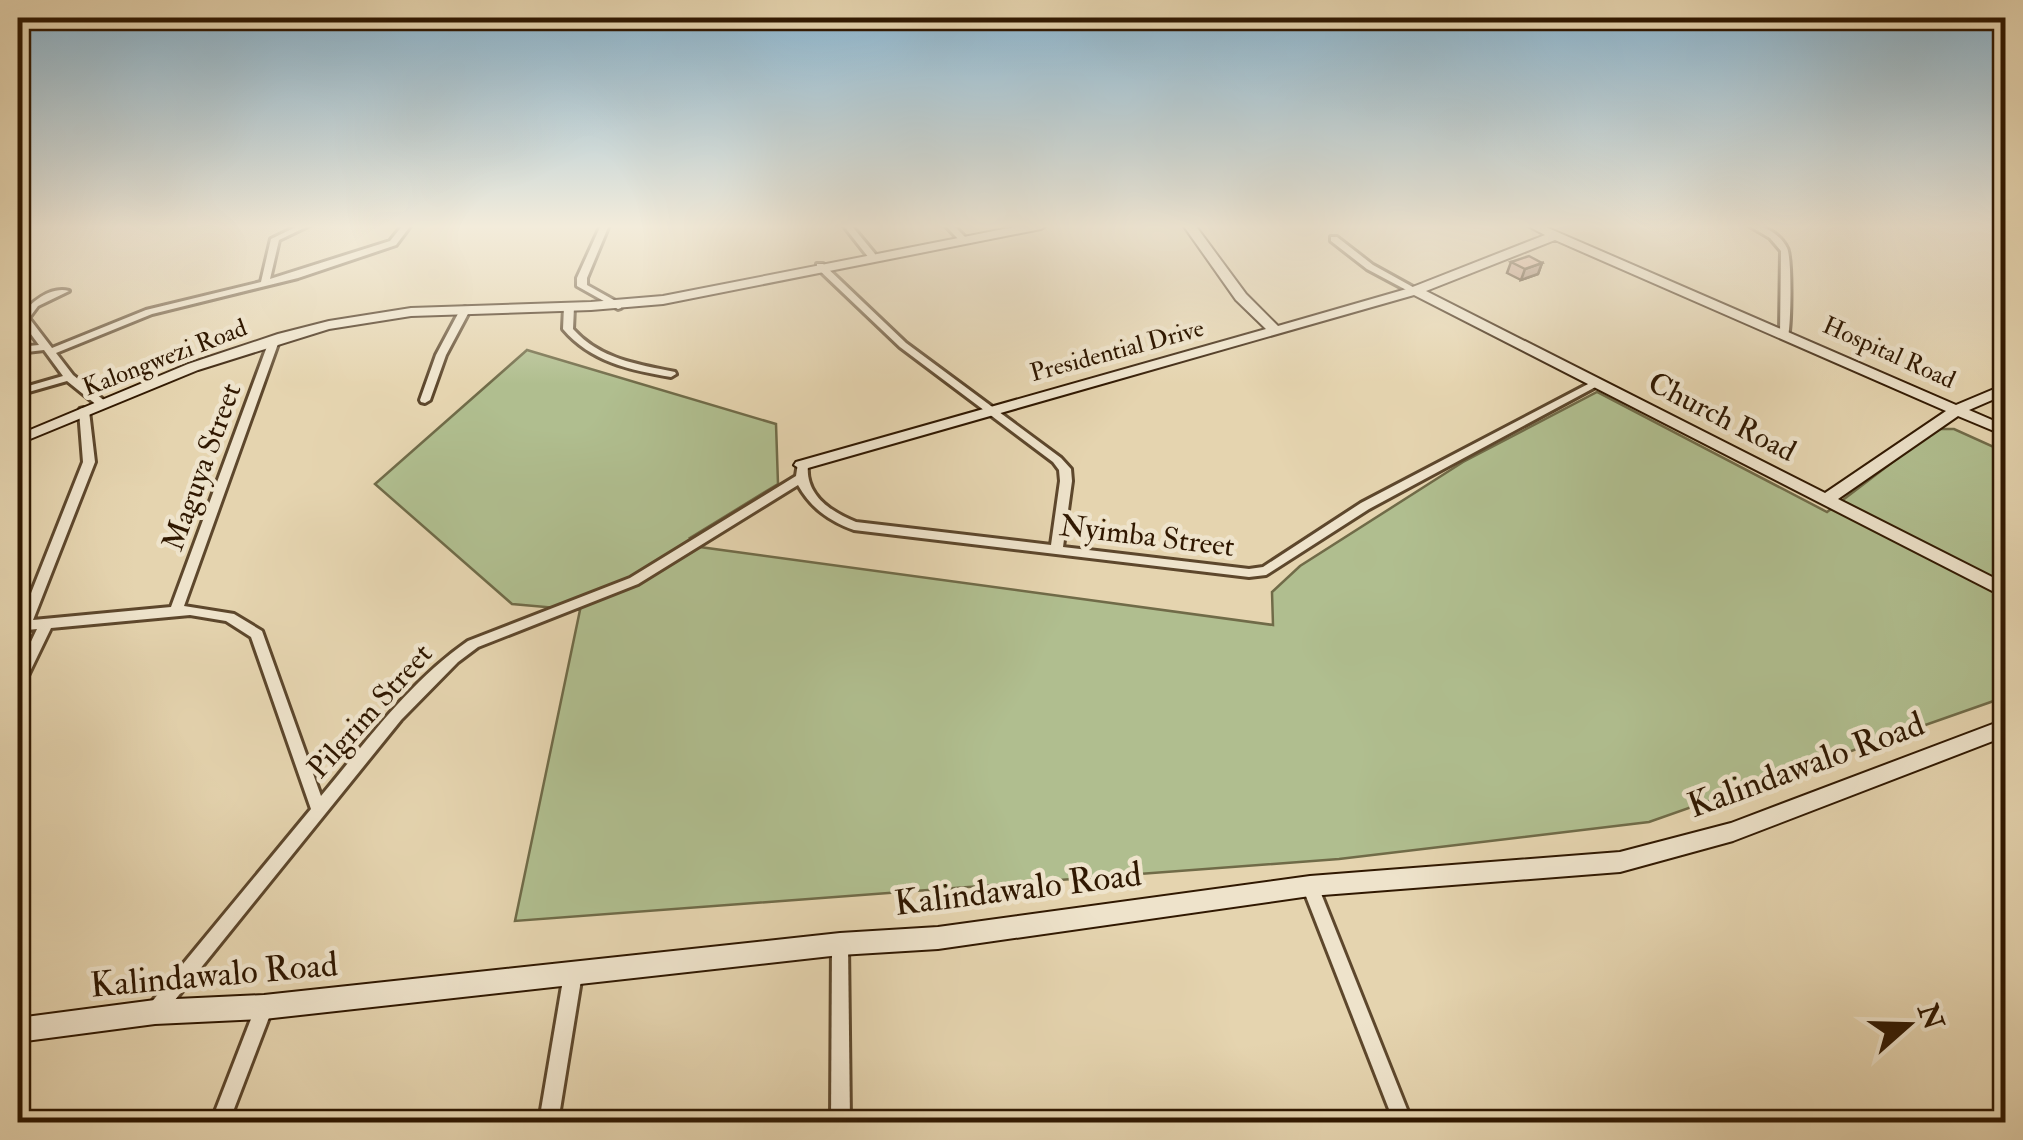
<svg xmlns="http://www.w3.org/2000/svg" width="2023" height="1140" viewBox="0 0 2023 1140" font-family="'IM FELL Double Pica',serif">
<rect width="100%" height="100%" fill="#e5d4af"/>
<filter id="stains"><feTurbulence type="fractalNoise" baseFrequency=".002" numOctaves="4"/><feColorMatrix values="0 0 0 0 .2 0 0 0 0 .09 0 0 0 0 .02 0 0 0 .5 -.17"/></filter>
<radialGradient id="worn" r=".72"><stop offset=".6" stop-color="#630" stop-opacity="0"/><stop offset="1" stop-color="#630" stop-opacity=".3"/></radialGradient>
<path fill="#b0be8f" stroke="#706b48" stroke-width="2.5" d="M527 350 776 424 778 484 690 538 700 547 1273 625 1272 592 1300 566 1463 462 1597 392 1827 512 1936 429H1954L2005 452V697L1649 822 1339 859 515 921 580 610 512 604 375 484Z"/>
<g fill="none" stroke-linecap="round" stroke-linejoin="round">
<g stroke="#5d472c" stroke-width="6">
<g id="street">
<path d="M300 225H310L279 240 270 279 390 241 403 225H411L396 245 298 278 152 314 56 353 73 375 106 402V406H98L67 381 18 395V389L63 376 44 350 18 353V347L39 345 19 318C30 303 50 286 69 291L38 306 29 318 52 348 146 310 261 282 271 239Z"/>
<path d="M601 225H609L587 278V285L621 304V308L618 309 577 286V278Z"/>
<path d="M843 225H851L875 254V258H869Z"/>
<path d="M945 225H953L966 238 959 240Z"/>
<path d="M1748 225C1763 224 1780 234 1787 248 1792 258 1791 324 1788 337L1785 338 1780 335 1781 251 1770 238Z"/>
<path d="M1331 237H1337L1373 265 1420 291 1412 293 1367 269 1331 241Z"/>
<path d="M817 264H823L906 343 1061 458 1071 469 1072 481 1063 547 1249 569 1263 567 1361 503 1592 382H1600L1601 384 1369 509 1266 575 1249 577 854 530C829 521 811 508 798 485L638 584 478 647 458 662 401 720 162 1016 156 1019 150 1016 147 1010 150 1004 311 809 251 637 226 621 190 615 51 628 23 686 18 687V669L37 629 18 631V621H20L83 462 79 411 80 409 84 408 89 411 95 462 33 620 171 607 269 341 274 338 279 341 184 606 234 614 262 631 321 796C366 742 410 681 468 641L630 578 796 476 798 463 802 462 808 465C805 495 831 512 856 522L1051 545 1060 481 1059 470 1053 462 900 347 817 268Z"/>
<path d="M569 304 574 307 573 329C600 359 636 364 675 372L676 374 671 377C630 370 591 362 563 329L564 307Z"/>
<path d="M465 307 470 310 446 355 430 400 425 403 421 402 420 400 436 355 460 310Z"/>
<path d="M1310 879 1316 881 1318 886 1412 1122H1394L1302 886 1304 881Z"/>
<path d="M840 936 846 938 848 944 850 1122H831L832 944 834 938Z"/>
<path d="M573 966 579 968 582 974 558 1122H539L564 974 567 968Z"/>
<path d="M264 998 270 1001 273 1007 229 1122H211L258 1001Z"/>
</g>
</g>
<g stroke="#301801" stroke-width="4">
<g id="secondary">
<path d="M1025 225H1047L1041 229 663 304 591 310 411 316 329 329 198 370 18 444V435L188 364 278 334 329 321 411 308 591 302 663 296Z"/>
<path d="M1183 225H1195L1246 294 1278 326 1410 288 1545 235 1526 225H1541L1956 405 2006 384V394L1969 410 2006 426V436L1958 416 1838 499 2006 584V598L1414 295 808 468 802 470 794 465 796 462 1266 329 1236 300ZM1555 240 1946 411 1825 493 1426 291Z"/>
<path d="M2006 719V736L1733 841 1620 872 1310 896 938 949 840 955 264 1019 155 1024 18 1042V1018L155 1000 264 995 840 933 938 927 1310 876 1620 852 1731 823Z"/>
</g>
</g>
<use href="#street" fill="#eee3cb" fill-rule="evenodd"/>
<use href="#secondary" fill="#eee3cb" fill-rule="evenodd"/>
</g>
<path fill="#bd907e" stroke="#301801" stroke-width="2.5" d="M1511 262 1542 263 1538 274 1521 280 1507 273Z"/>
<path fill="#9a7666" stroke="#301801" stroke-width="2.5" d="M1542 263 1538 274 1521 280 1525 269Z"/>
<path fill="#dca892" stroke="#301801" stroke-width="2.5" d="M1529 256 1542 263 1525 269 1511 262Z"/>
<linearGradient id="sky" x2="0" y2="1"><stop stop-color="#87b5d2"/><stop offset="0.59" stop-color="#f3ecdb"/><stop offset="1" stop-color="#f3ecdb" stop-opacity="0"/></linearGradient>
<rect width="2023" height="384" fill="url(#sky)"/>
<g text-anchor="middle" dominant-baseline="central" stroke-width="9" stroke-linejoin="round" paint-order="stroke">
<g font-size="25" fill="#301801" stroke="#eee3cb">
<text transform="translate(1117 351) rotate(-15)">Presidential Drive</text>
<text transform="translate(1889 353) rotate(24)">Hospital Road</text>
<text transform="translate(165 358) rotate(-21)">Kalongwezi Road</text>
</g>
<g font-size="30" fill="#301801" stroke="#eee3cb">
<text transform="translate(1722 417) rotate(27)">Church Road</text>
<text transform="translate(202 467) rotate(-70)">Maguya Street</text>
<text transform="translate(1147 536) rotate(7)">Nyimba Street</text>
<text transform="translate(370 711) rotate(-48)">Pilgrim Street</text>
</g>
<g font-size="35" fill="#301801" stroke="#eee3cb">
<text transform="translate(1806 765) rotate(-20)">Kalindawalo Road</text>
<text transform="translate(1018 889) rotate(-7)">Kalindawalo Road</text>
<text transform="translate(214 975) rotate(-5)">Kalindawalo Road</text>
</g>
</g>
<rect width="2023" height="1140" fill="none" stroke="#e5d4af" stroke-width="60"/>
<rect x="20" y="20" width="1983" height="1100" fill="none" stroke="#301801" stroke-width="5"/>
<rect x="30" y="30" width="1963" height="1080" fill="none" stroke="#301801" stroke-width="2.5"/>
<g transform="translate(1908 1025) rotate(70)" stroke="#eee3cb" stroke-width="8" paint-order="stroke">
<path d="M0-8L18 38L0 25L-18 38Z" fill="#301801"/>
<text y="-15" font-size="28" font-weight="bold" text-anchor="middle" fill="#301801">N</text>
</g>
<rect width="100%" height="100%" filter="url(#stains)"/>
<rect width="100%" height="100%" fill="url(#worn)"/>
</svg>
